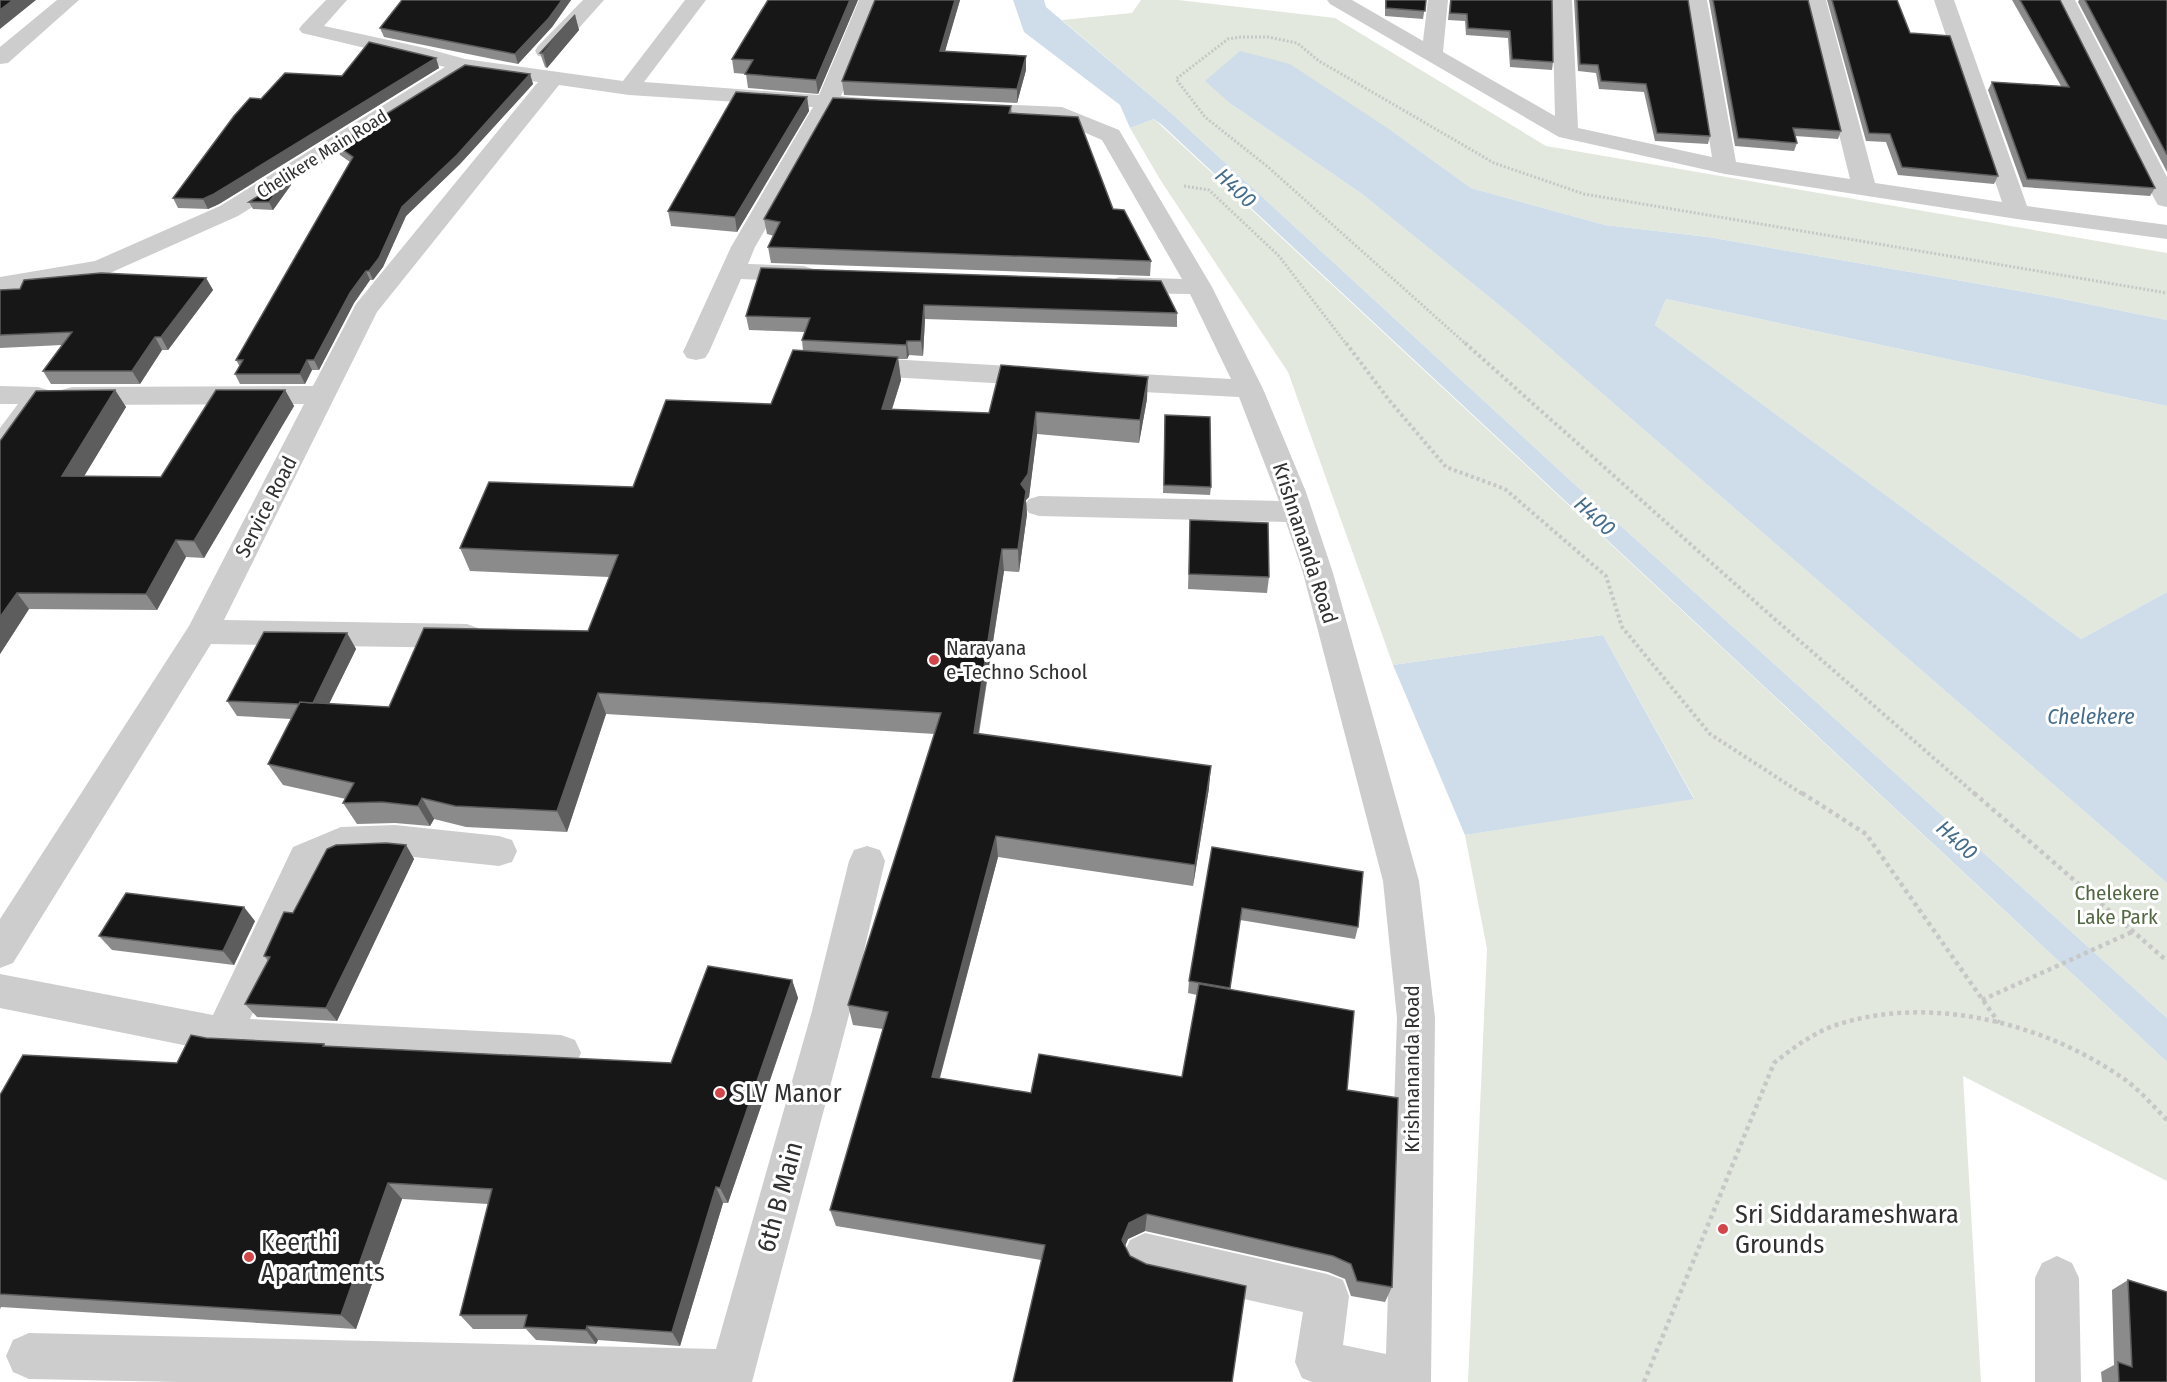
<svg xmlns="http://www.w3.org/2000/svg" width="2167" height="1382" viewBox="0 0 2167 1382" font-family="'Fira Sans Condensed',sans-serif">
<rect width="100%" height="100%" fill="#fff"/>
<g fill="#e2e8dd">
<path d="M1141 0H1178L1335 18 1546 146 2167 253V320L2048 296 1708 237 1605 225 1471 188 1392 131 1231 104 1362 194 1515 318 2167 883V1018L1571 481 1170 112 1062 20 1132 13Z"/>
<path d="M1154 119 2167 1062V1181L1963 1076 1981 1382H1468L1487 949 1465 835 1694 798 1603 635 1393 665 1288 372 1161 181 1130 128Z"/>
<path d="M1666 299 2167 406V592L2081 639 1655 325Z"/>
</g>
<g fill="#cedde9">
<path d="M1013 0H1044L1046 7 1170 112 1571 481 2167 1018V1062L1162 125 1154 119 1130 128 1120 105 1024 32Z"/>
<path d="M1240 51 1290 64 1392 131 1471 188 1605 225 1708 237 2048 296 2167 320V406L1666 299 1655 325 2081 639 2167 592V883L1515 318 1362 194 1231 104 1205 81Z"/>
<path d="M1603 635 1694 799 1465 835 1393 665Z"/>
</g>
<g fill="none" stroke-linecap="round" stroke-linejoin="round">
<g stroke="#c7c7c7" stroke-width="3" stroke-dasharray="2 2" stroke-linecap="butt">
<path d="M1184 186 1209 190 1279 256 1347 345"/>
<path d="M1467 345 1268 167 1205 117 1176 79 1228 39 1241 37H1268L1297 43 1319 61 1494 163 1584 194 2167 293"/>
</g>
<g stroke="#c7c7c7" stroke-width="4" stroke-dasharray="3 3" stroke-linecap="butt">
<path d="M1346 343 1389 400 1446 467 1505 489 1606 576 1622 627 1710 734 1804 795"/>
<path d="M1465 343 1761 607 1976 795"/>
</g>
<g stroke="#c7c7c7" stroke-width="4.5" stroke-dasharray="4 4" stroke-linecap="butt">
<path d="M1802 793 1866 834 1999 1023"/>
<path d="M1974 793 2167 961"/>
<path d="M1982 1000 2132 932"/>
<path d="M1644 1382 1774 1063C1793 1048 1813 1033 1836 1025 1930 994 2045 1023 2124 1079 2140 1090 2153 1106 2167 1120"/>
</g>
<g fill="#cdcdcd" fill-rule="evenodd">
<path d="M57 0H79L8 63 0 64V47Z"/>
<path d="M326 0H347L324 26 425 48 465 59 623 81 685 0H706L644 82 819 95 859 0H879L841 96 882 100 885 105 882 110 874 112 835 109 755 247 748 264 804 266 813 269 817 274 813 279 804 282 741 279 709 352 705 358 696 360 687 358 683 352 731 247 813 107 629 95 559 85 377 312 224 620 467 624 478 628 483 636 478 644 467 648 211 644 13 963 0 968V919L189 626 304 404 72 405 62 402 58 396 62 390 72 387 313 386 356 304 538 82 467 72 238 216 110 273 0 293V277L95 261 220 206 445 67 302 33 299 29 302 25Z"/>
<path d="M583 0H604L554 56 546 57 538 56 535 51 538 46Z"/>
<path d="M1327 0H1352L1423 41 1428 0H1448L1443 52 1555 116 1552 0H1572L1578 128 1712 157 1687 0H1707L1736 162 1850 179 1806 0H1826L1875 183 2002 202 1934 0H1954L2027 206 2167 225V239L2017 219 1725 174 1559 137 1330 4Z"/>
<path d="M2055 0H2075L2167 177V207L2158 205 2155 200Z"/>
<path d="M967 103 1062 107 1119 130 1212 287 1263 389 1306 492 1333 573 1419 881 1435 1018 1431 1382H1312L1302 1378 1295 1362 1303 1312 1145 1277 1130 1270 1123 1255 1130 1240 1145 1233 1327 1274 1343 1280 1349 1296 1343 1345 1386 1354 1397 1018 1383 881 1303 573 1286 522 1039 516 1029 513 1024 506 1029 499 1039 496 1279 501 1239 397 1104 390 1094 387 1090 381 1094 375 1104 372 1231 379 1190 294 1120 293 1111 290 1107 285 1111 280 1120 277 1182 279 1102 140 1058 121 959 115 956 110 959 105Z"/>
<path d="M855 357 1043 368 1053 371 1057 377 1053 383 1043 386 855 375 845 372 841 366 845 360Z"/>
<path d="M0 386 38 387 48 390 52 396 10 456 0 458V428L18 404H0Z"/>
<path d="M395 825 499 836 512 840 517 851 512 862 499 866 395 855 345 857 319 868 250 1019 561 1035 575 1040 581 1053 575 1066 561 1071 223 1053 0 1008V974L213 1015 293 847 341 827Z"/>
<path d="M867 846 880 850 885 861 850 1011 752 1382H179L29 1379 13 1372 6 1356 13 1340 29 1333 716 1349 812 1011 849 861 854 850Z"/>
<path d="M2057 1256 2072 1263 2079 1278 2081 1382H2035V1278L2042 1263Z"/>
</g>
</g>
<g fill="#8b8b8b">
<path d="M402 0H571L552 27 518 64 384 37 380 28Z"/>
<path d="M858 0 818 94 748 88 746 74 734 73 732 59Z"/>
<path d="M875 0H960L945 51 1026 70 1017 103 844 95 842 81Z"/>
<path d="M1385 0H1426L1423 19 1385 16Z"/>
<path d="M1450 0H1552L1553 62 1552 70 1510 67 1508 38 1466 35 1465 21 1448 20Z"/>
<path d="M1574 0H1688L1710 136 1708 144 1655 141 1644 92 1599 89 1596 73 1578 71Z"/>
<path d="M1709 0H1808L1841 131 1838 139 1795 136 1797 143 1794 151 1735 146Z"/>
<path d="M1827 0H1897L1910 33 1998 176 1994 184 1898 175 1886 142 1866 141Z"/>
<path d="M2012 0H2060L2155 188 2150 196 2023 187 1988 90 1992 82 2061 86Z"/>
<path d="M2079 0H2167V172L2078 2Z"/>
<path d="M575 15 579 30 547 68 545 67 540 53Z"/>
<path d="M436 58 439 68 219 204 208 209 178 208 173 198 261 99 342 76Z"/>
<path d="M530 74 533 84 460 164 406 216 383 267 373 280H370L354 303 319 370H312L305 384H240L235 374 240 367 236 360 350 162 340 155 336 145Z"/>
<path d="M807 97 809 111 737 232 671 226 668 211Z"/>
<path d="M1011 106 1012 113 1113 209 1151 261 1150 276 771 263 768 247 774 236 767 234 764 219Z"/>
<path d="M291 185 273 210 253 209 249 202Z"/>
<path d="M761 268 1177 313V327L925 319 923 356 909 355 907 359H898L901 380 892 409 989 413 1147 399 1139 443 1037 434 1029 497 1026 500 1027 514 1019 572 1004 571 979 734 1209 788 1193 886 998 857 940 1078 1031 1093 1182 1077 1197 995 1188 993 1189 981 1212 847 1358 927 1355 939 1240 920 1230 990 1347 1090 1392 1287 1385 1302 1351 1296 1345 1279 1328 1272 1145 1231 1128 1239 1125 1246 1041 1260 836 1226 830 1210 883 1029 853 1025 848 1005 935 734 606 714 567 832 466 827 434 819 430 826 395 823 357 824 343 803 346 799 283 785 268 764 291 719 237 716 227 701 347 633 356 649 329 704 389 707 588 631 609 577 470 571 460 548 633 487 771 404 803 351 802 340 805 332 749 330 746 316Z"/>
<path d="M206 278 213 290 168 350H162L140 384H51L43 371 62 345 0 348V290Z"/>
<path d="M115 390 126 407 84 476 161 477 285 390 294 406 204 558 186 557 157 610 29 609 0 654V441Z"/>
<path d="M1165 415 1211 487 1210 495 1163 493Z"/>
<path d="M1190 520 1269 577 1267 593 1188 589Z"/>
<path d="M406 845 414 859 337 1021 257 1017 245 1004 268 961 264 956 293 913Z"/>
<path d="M255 921 234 965 112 950 99 936Z"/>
<path d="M792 980 798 998 728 1203H723L680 1346 598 1340 596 1344 536 1340 526 1329H473L460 1315 488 1204 402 1199 356 1329 1 1307 0 1309V1095L177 1063 206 1038 324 1044 326 1046 671 1063Z"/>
<path d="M2128 1280 2167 1382H2102L2101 1372 2114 1365 2112 1290Z"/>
</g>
<g fill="#5d5d5d">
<path d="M13 0H36L0 29V10Z"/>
<path d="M562 0H571L552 27 518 64 515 54Z"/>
<path d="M850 0H858L818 94 816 80Z"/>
<path d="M955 0H960L941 65 940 51Z"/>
<path d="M575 15 579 30 547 68 543 53Z"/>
<path d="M1026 56V70L1017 103V89Z"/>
<path d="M436 58 439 68 219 204 208 209 203 199Z"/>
<path d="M530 74 533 84 460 164 406 216 383 267 373 280 369 271 402 207Z"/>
<path d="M807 97 809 111 737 232 735 217Z"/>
<path d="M288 177 291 185 273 210 269 202Z"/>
<path d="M366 271 370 280 354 303 319 370 314 360 350 293Z"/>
<path d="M206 278 213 290 168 350 161 337Z"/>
<path d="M924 305 925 319 923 356 921 341Z"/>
<path d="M155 337 162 350 140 384 132 371Z"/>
<path d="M907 341 909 355 907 359 906 345Z"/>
<path d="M898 357 901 380 885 431 882 409Z"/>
<path d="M307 360 312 370 305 384 300 374Z"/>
<path d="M1148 377 1147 399 1139 443 1140 420Z"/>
<path d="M115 390 126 407 74 493 62 476Z"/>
<path d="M285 390 294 406 204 558 194 541Z"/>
<path d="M1036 412 1037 434 1029 497 1026 500 1027 514 1019 572 1018 549 1021 484Z"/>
<path d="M176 540 186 557 157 610 146 594Z"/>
<path d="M1002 549 1004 571 975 754 974 733Z"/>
<path d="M17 593 29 609 0 654V617Z"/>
<path d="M347 633 356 649 321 720 312 705Z"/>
<path d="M598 693 606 714 567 832 557 811Z"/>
<path d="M1211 766 1209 788 1193 886 1195 865Z"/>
<path d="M422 798 434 819 430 826 418 806Z"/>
<path d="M996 836 998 857 935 1095 932 1077Z"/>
<path d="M406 845 414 859 337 1021 326 1008Z"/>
<path d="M244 907 255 921 234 965 223 951Z"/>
<path d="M792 980 798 998 728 1203 720 1188Z"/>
<path d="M388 1183 402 1199 356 1329 341 1315Z"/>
<path d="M716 1187 723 1203 680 1346 672 1332Z"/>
<path d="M1147 1214 1145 1231 1128 1239 1121 1256 1122 1240 1129 1223Z"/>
<path d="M587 1326 598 1340 596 1344 586 1330Z"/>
</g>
<g fill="#171717" stroke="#5d5d5d" stroke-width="1.5">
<path d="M0 0H13L0 10Z"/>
<path d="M402 0H562L549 18 515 54 380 28Z"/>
<path d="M768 0H850L816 80 745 74 753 60 732 59Z"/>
<path d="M875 0H955L940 51 1026 56 1017 89 842 81Z"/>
<path d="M1386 0H1426L1425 11 1386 8Z"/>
<path d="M1451 0H1552L1553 62 1512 59 1510 31 1468 28 1467 14 1450 13Z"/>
<path d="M1577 0H1688L1710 136 1657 133 1646 84 1601 81 1598 65 1580 64Z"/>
<path d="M1713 0H1808L1841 131 1793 128 1797 143 1738 138Z"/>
<path d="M1832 0H1897L1910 33 1950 36 1998 176 1902 167 1890 134 1869 133Z"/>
<path d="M2020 0H2060L2155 188 2027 179 1992 82 2069 87Z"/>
<path d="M2085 0H2167V155Z"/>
<path d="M575 15 543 53H540Z"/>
<path d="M369 42 436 58 214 194 203 199 173 198 234 116 250 98 261 99 285 73 342 76Z"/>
<path d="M465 65 530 74 457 155 402 207 379 258 369 271H366L350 293 314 360H307L300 374H235L243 360H236L353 157 336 145Z"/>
<path d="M736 92 807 97 735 217 668 211Z"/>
<path d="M833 98 1011 106 1009 113 1078 117 1113 209 1124 210 1151 261 768 247 780 222 764 219Z"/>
<path d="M288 177 269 202H249Z"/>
<path d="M761 268 1161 281 1177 313 924 305 921 341H907L906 345 802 340 810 318 746 316Z"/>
<path d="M101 273 206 278 161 337H155L132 371H43L72 332 0 335V290L20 289 24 280Z"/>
<path d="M793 350 898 357 882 409 989 413 1001 365 1148 377 1140 420 1036 412 1028 474 1021 484 1026 491 1018 549H1002L974 733 1211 766 1195 865 996 836 932 1077 1031 1093 1039 1054 1182 1077 1199 984 1354 1011 1347 1090 1398 1098 1392 1287 1357 1281 1351 1264 1333 1256 1147 1214 1129 1223 1122 1240 1130 1256 1146 1264 1246 1286 1232 1382H1013L1045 1245 830 1210 888 1012 848 1005 941 713 598 693 557 811 455 806 422 798 418 806 382 802 343 803 354 783 268 764 300 702 389 707 424 628 588 631 618 555 460 548 489 482 633 487 666 400 771 404Z"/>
<path d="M115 390 62 476 161 477 216 390H285L194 541 176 540 146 594 17 593 0 617V441L36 391Z"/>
<path d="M1165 415 1210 417 1211 487 1164 485Z"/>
<path d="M1190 520 1268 523 1269 577 1189 574Z"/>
<path d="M264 632 347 633 313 703 300 702 299 704 227 701Z"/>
<path d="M386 843 406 845 326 1008 245 1004 270 957 264 956 284 912 293 913 327 849 336 845Z"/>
<path d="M1212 847 1363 872 1358 927 1242 908 1230 988 1189 981Z"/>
<path d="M126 893 244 907 223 951 99 936Z"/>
<path d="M708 966 792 980 720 1188 716 1187 672 1332 587 1326 586 1330 524 1327 527 1315H460L492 1189 388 1183 341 1315 0 1294V1095L23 1055 177 1063 191 1035 206 1038 324 1044 323 1046 671 1063Z"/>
<path d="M2128 1280 2167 1292V1382H2119L2118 1362 2132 1367Z"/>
</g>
<g fill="#d4454a" stroke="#fff" stroke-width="2">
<circle cx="934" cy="660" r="6"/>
<circle cx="720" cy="1093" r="6"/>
<circle cx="1723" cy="1229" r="6"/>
<circle cx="249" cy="1257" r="6"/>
</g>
<g text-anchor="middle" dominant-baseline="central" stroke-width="6" stroke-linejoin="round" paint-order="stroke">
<g font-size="18" fill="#303030" stroke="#fff">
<text transform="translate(322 154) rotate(-32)">Chelikere Main Road</text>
</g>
<g font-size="21" fill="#303030" stroke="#fff">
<text transform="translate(266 507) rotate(-63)">Service Road</text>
<text transform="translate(1305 543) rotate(72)">Krishnananda Road</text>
<text transform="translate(1412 1069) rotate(-90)">Krishnananda Road</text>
</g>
<g font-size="21" fill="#303030" stroke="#fff" text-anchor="start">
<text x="946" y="648">Narayana<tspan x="946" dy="24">e-Techno School</tspan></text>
</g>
<g font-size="21" fill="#526841" stroke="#fff">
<text x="2117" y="893">Chelekere<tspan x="2117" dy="24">Lake Park</tspan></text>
</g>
<g font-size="22" font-style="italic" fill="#466d8b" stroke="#fff">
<text transform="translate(1236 188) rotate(43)">H400</text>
<text transform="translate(1595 516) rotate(42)">H400</text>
<text x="2091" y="716">Chelekere</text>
<text transform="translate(1957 840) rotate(42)">H400</text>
</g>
<g font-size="26" fill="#303030" stroke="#fff" text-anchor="start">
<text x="732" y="1093">SLV Manor</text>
<text x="1735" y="1214">Sri Siddarameshwara<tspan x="1735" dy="30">Grounds</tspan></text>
<text x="261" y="1242">Keerthi<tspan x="261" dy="30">Apartments</tspan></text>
</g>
<g font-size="26" fill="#303030" stroke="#fff">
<text transform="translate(780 1197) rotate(-75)">6th B Main</text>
</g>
</g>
</svg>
